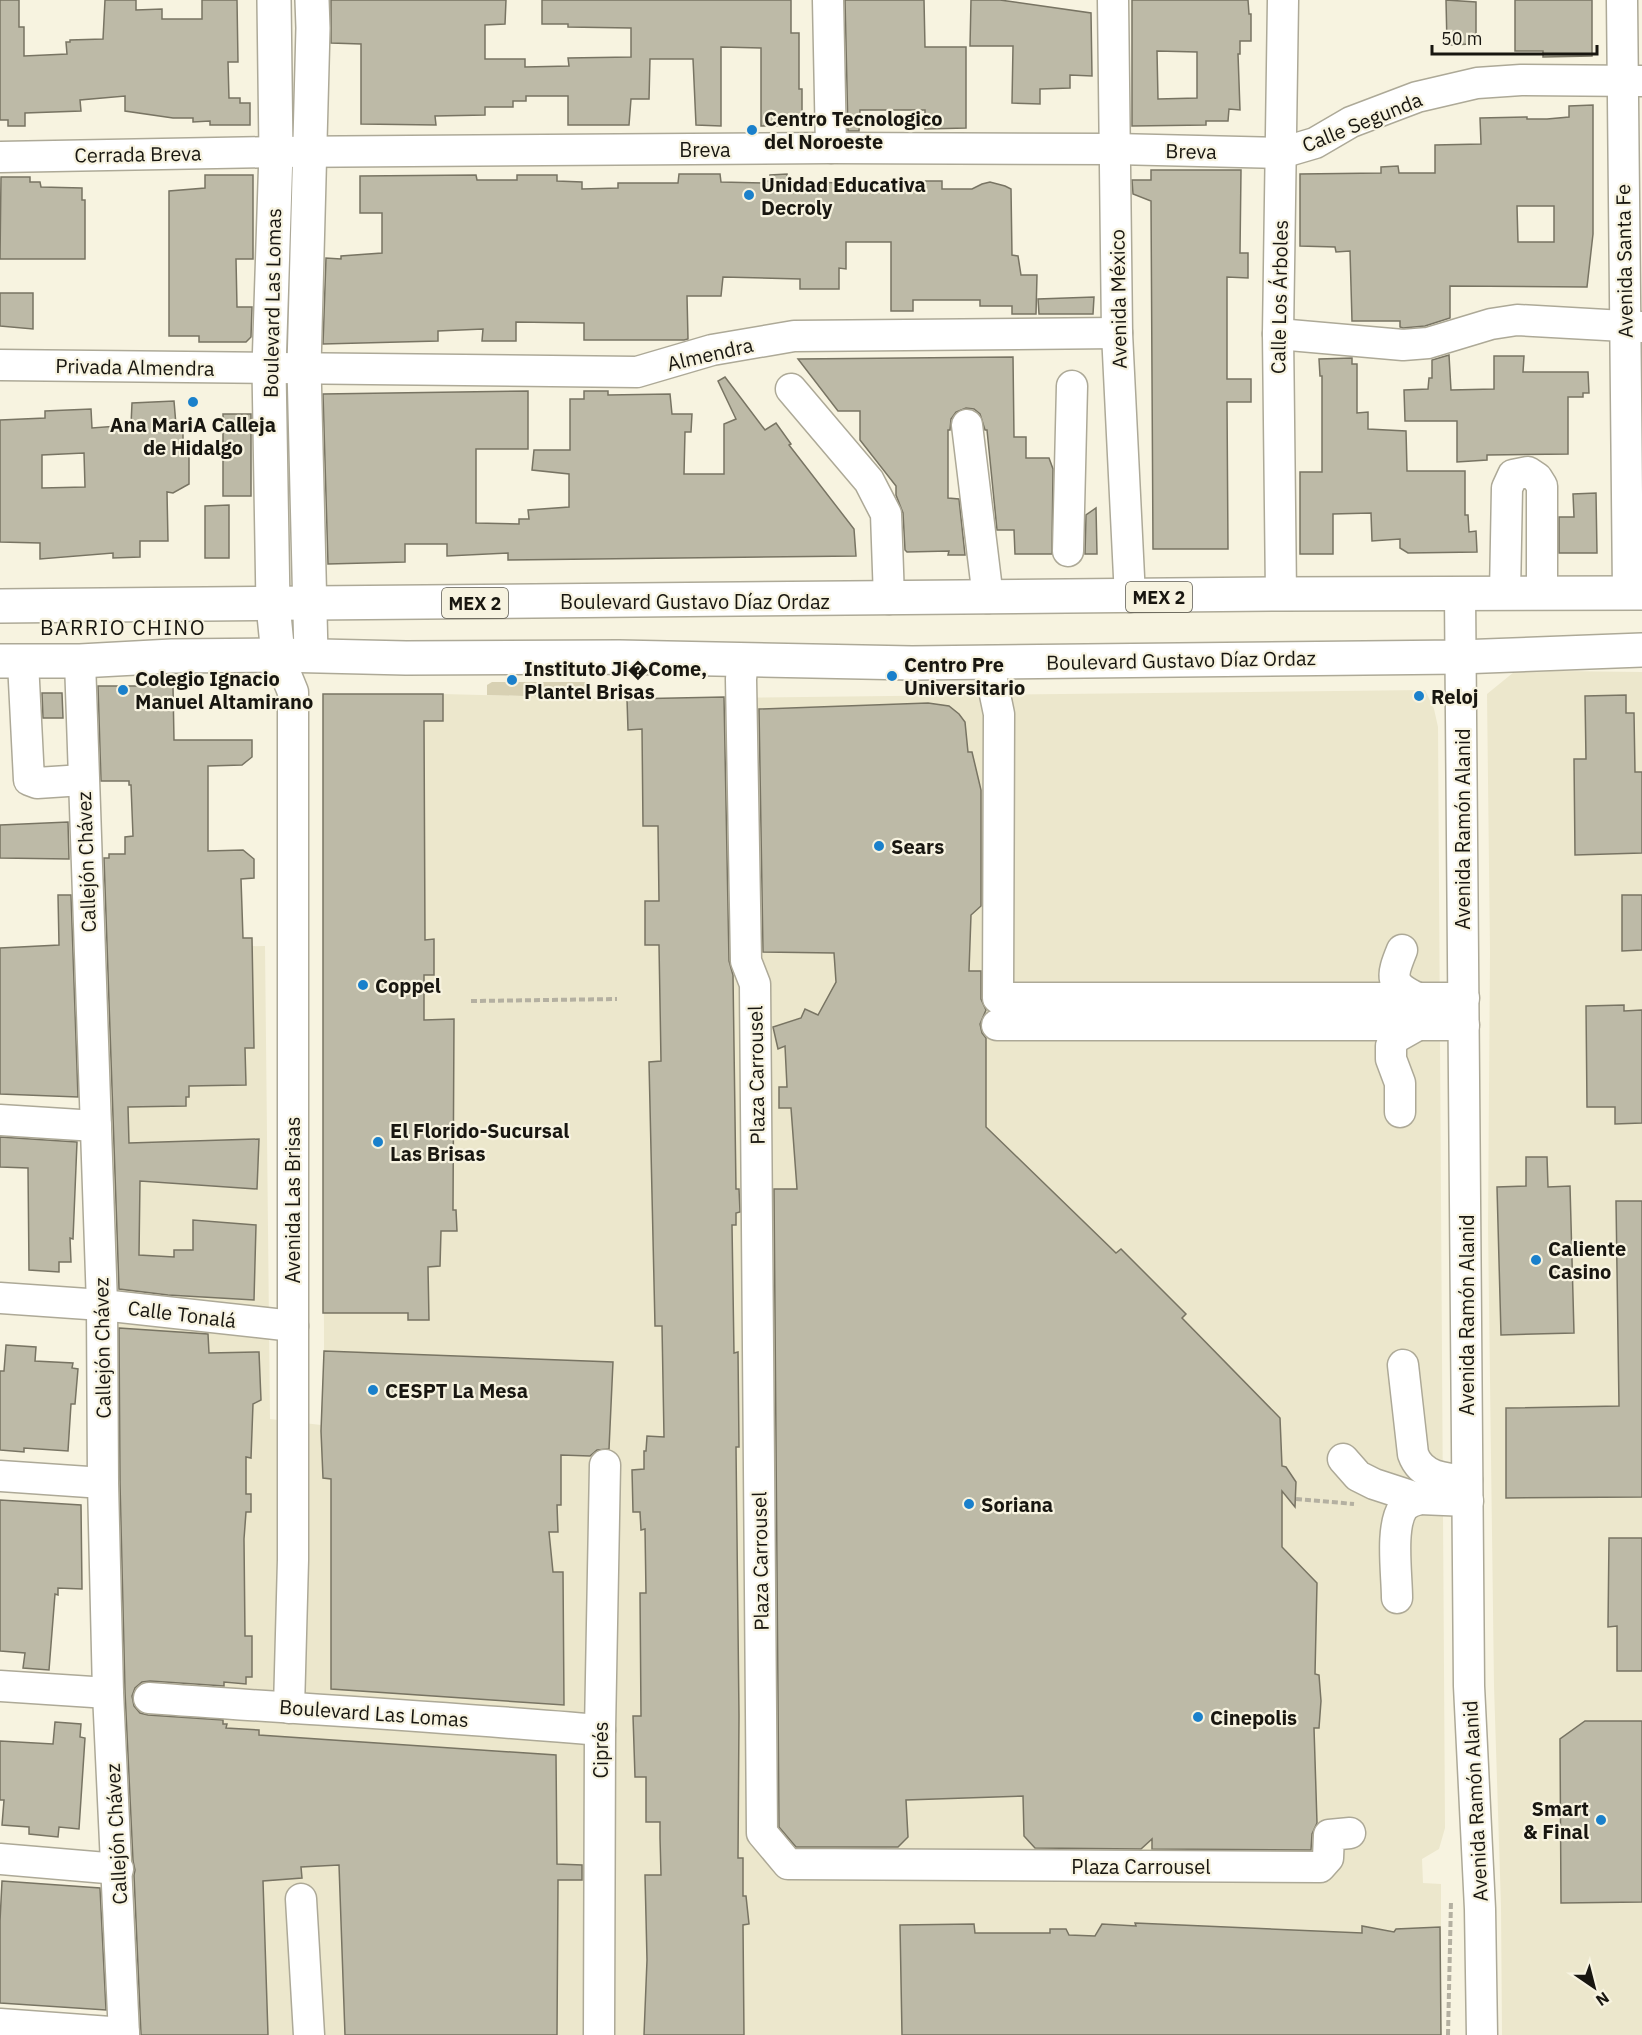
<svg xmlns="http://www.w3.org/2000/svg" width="1642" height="2035" viewBox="0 0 1642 2035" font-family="'IBM Plex Sans',sans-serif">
<rect width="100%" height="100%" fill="#f7f3e0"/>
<g fill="#ece7cc">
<path d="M1559 671 1642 672V2035H1502L1501 1906 1494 1686 1488 1226 1490 952 1487 694 1514 672Z"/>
<path d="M1425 690 1434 709 1438 727 1445 1828 1439 1849 1422 1859 1423 1883 1441 1884V2035H134L98 948 265 946 270 1419 321 1425 324 1351 323 694H443L627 699Z"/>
</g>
<path fill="#d8d1b3" d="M492 682H585L589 688V698L487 695V685Z"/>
<g fill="#bdbaa7" stroke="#787463" stroke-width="1.5" fill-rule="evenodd">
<path d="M0 0H19V27H24V56L67 54 66 42H70V40L103 39 105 0H136V10L162 9V19H202V0H237L238 62H228L229 98H240V103H250V125H210V121L193 122V118H173L125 111V96L80 100 81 111 25 113V126H8V120H0Z"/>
<path d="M331 0H506L505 24 485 25V59H525V67L569 66 568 58 631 57V28L568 27V24H542V0H791V33H799V89H802V125L761 126V48L721 47V126L696 125 693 59H650L649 99H631L629 125H568V96H526V101H513V107H485V115L435 116 436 125 361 124V44L331 43Z"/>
<path d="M845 0H924L925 47H966V128L925 129V110H860L859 131H848Z"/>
<path d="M971 0H1000L1091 13 1092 76 1070 75V88L1040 89V104L1012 103 1013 46H970Z"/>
<path d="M1132 0H1248L1249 14H1251V41H1240V54H1238L1240 110 1229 109 1228 121H1206V125L1132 126ZM1157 51 1197 52V98L1158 99Z"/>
<path d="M1446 0 1476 2V34H1472V44L1447 45Z"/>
<path d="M1515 0H1592V56L1543 57V51H1515Z"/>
<path d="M1593 105V234L1587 287 1450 286V318L1425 326 1403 328 1400 327V321H1352L1350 251 1336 252 1335 247 1300 246V174L1381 173V167L1398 166 1399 173H1435V145L1481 144 1480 118 1527 117V119H1547L1569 117V106ZM1517 206H1554V242H1518Z"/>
<path d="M1151 170H1241L1240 253H1248V278L1227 277V379H1251V402H1227L1228 549H1153L1151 201 1133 194 1132 180H1151Z"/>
<path d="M679 174H720L721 182 763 183V181H770V175L787 174V181L792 180 793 182 852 183 853 180 870 182 872 189 908 188V181H942V189H972L982 184 990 182 1005 186 1011 189 1012 255 1018 256 1021 275H1037L1036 314H1012V306H980V300H913V311H891V242H846V269L839 268V289H800V279L723 277 721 296H687L688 339 684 340H584V323L516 322V341H482L483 329 438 331V341L323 344 326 258 341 259V256L382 253V213H360V176L476 175 477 180H517V175H557V181L582 182V189L618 188V183H678Z"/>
<path d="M205 175H253V259H236L237 307H252L251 337 246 342H199V336H169V191L205 188Z"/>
<path d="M1 177H30V182H40L41 187 82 188V200H85V259H0Z"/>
<path d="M0 293H33V329L0 326Z"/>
<path d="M1094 297 1093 314H1039L1038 299Z"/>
<path d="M1449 355 1451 390 1494 389V356H1524L1523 372H1588L1589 393H1583V397H1568V454L1487 455V460L1457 462V421H1405L1404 390 1428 389 1429 378H1432V360Z"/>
<path d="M1013 357 1014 437H1026V458H1049L1053 469 1052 554H1015L1014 530H997L987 430H985L980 414 974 409 966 408 956 412 951 419 950 430H948V498L959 499 965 555H948L949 551 907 552 905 550 903 513 896 495V486L860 440V411H838L798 359Z"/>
<path d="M1352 358V364H1357V413L1368 412V429L1406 431 1407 471H1465V515H1468L1469 532 1476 531 1477 552 1408 553 1400 548V539L1372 541 1371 513 1333 514V554H1300V472H1322V376H1320L1319 359Z"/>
<path d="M725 377 765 430 776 423 791 444 789 445 854 529 856 556 508 560V553L447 556V544H405V562L328 564 323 394 528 391V449H476V523L519 524V519H529L528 510 569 507V474L532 470 534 450H570V399H584V391H608V395L670 394 672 414H692L691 432H685L684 474H724V424L736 419 718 381Z"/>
<path d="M174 401 176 425 183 430V450L189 454V484L173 493 167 492 168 541H140V557L113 558V553L40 559V543L0 542V420L45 418V411L91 409 92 428 131 425 132 403ZM84 453 85 487 42 488V455Z"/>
<rect x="223" y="414" width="28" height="82"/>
<path d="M1596 493 1597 553H1559V517H1574L1573 494Z"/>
<path d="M229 505V558H205V506Z"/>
<path d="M1096 508 1097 554H1085L1086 515Z"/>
<path d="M98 686H173L174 740H252V757L242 765 208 766V851L243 850 254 859V878L241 879 243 938H252L254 1048H245L246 1085 189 1086V1097H186V1106L128 1107 129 1143 259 1139 257 1189 140 1181 139 1255 174 1257V1250H193V1220L256 1225 254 1300 168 1295 119 1289 104 858H109V854H125V837L133 836 131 785H129V781H101Z"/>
<path d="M42 693H62L63 718H43Z"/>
<path d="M323 694H443V721H424L425 940 434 939V975H424V1020L454 1019 453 1210H456L457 1231H441L440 1266 428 1267 429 1320H408V1313H323Z"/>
<path d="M1626 695V713H1634L1635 772H1642V853L1575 855 1574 759H1586L1585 696Z"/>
<path d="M724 697 729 961 733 975 736 1189H739L740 1212 736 1213V1225H732L734 1353 738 1352 739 1447H736L739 1716 738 1858H743V1896H746L749 1924 743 1925 744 2035H644L647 1960 645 1875H661L660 1838V1822H646V1777H635L633 1716H641L640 1593H646L645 1529 641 1530 640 1512H633L632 1470 644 1469V1451H646L647 1436 664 1437 662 1326H655L649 1062 661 1061 659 945H645V901H659L658 826H643L642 729 628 730 627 699Z"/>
<path d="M928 703 949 706 959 714 965 722 968 752H972L981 790V906L971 915 969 971H981V999L986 1010 980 1024 982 1033 986 1038V1127L1116 1253 1121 1249 1186 1314 1182 1318 1280 1418 1282 1466 1286 1467 1296 1482 1295 1507 1282 1491V1547L1317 1583 1315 1674 1319 1675 1321 1701 1319 1728H1314L1317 1823 1312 1834 1311 1850 1152 1849V1839L1141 1849 1035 1848 1024 1836 1023 1796 906 1800 908 1837 898 1847H796L779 1827 774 1189H797L791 1108H779V1087H787L785 1046 778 1049 773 1027 801 1018 805 1009 818 1015 836 982 834 953 763 952 759 709Z"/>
<path d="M68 822 69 859 0 858V825Z"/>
<path d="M58 895H71L78 1097 0 1094V948L59 945Z"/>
<path d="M1622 895H1642V950L1622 951Z"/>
<path d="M1624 1005V1011L1642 1010V1123L1615 1124V1107H1587L1586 1006Z"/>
<path d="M0 1137 77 1142 73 1239 70 1238 71 1262H59V1272L29 1270 28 1168 0 1167Z"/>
<path d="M1526 1157H1547L1548 1187 1570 1186 1574 1333 1501 1335 1497 1187 1526 1186Z"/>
<path d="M1616 1201H1642V1497L1506 1498V1408L1619 1406Z"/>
<path d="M119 1328 208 1334 209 1353 259 1352 261 1400 253 1404 251 1458 246 1457V1494H251V1512H246L244 1539 245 1636H252V1677H246V1684L224 1682V1686L150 1681 142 1682 135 1688 132 1696 134 1706 140 1713 148 1715 223 1720V1724H227L226 1728 259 1730V1735L556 1755 557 1864 582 1865V1880H558L557 2035H345L339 1865 301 1867 302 1878 263 1881 268 2035H141L134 1875 135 1870 133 1861 125 1692 120 1483Z"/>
<path d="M6 1345 36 1347 35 1361 73 1363 72 1368 78 1369 75 1404H71L68 1451 24 1448V1452L0 1450V1371H4Z"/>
<path d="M324 1351 613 1362 609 1449 597 1450 590 1456 561 1455V1505H557L558 1532H549L553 1572H563L564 1705 331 1689V1479L323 1478 321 1431Z"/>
<path d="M0 1500 81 1505 82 1589 58 1588V1595L55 1594 49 1670 23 1668 25 1653 0 1651Z"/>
<path d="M1609 1538H1642V1671H1617V1626L1608 1627Z"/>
<path d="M1585 1721H1642V1902L1561 1903 1560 1739Z"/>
<path d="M55 1722 81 1724 80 1737 85 1738 79 1829 59 1827 58 1837 29 1834V1827L2 1825 4 1800H0V1741L53 1744Z"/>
<path d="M2 1881 100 1888 106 2010 0 2003V1921Z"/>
<path d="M1135 1923 1362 1933V1926L1394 1932 1396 1929 1440 1927 1441 2035H902L900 1925 974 1924 975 1933H1050V1929H1066L1069 1935 1095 1936 1102 1924 1136 1926Z"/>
</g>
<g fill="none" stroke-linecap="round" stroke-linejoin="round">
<g stroke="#ada997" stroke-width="33">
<g id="minor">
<path d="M828 0 831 148"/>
<path d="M1113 0 1117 333 1130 597"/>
<path d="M1622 0 1628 593"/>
<path d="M0 157 276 152 831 148 1115 149 1281 153 1315 143 1351 122 1417 97 1477 83 1521 80 1642 81"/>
<path d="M1278 334 1403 345 1428 343 1491 324 1517 320 1642 327"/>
<path d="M0 365 637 372 712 350 794 336 1117 333"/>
<path d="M791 389 869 481 886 514 889 599"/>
<path d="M967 425 988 598"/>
<path d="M1068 551 1072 386"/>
<path d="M1281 594 1278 334 1283 0"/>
<path d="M1460 594 1469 1686 1480 1909 1482 2035"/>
<path d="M1505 594 1507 488 1513 475 1528 472 1537 478 1542 486V594"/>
<path d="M278 655 293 692V1560L289 1708"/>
<path d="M80 661 102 1305 103 1483 108 1693 124 2035"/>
<path d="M743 661 741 679 746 961 755 984 762 1833 788 1864 1320 1867 1328 1858 1329 1835 1350 1833"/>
<path d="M988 661 999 714 998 998H1464"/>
<path d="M23 662 29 780 37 783 83 780"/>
<path d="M1402 950C1391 977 1389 985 1418 998"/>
<path d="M997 1025H1464"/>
<path d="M1400 1112V1083L1391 1059V1046L1395 1038 1418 1025"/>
<path d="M0 1120 96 1126"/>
<path d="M0 1298 102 1305 293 1326"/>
<path d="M1403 1365 1413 1454C1421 1477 1445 1479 1467 1480"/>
<path d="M1343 1459 1358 1476 1374 1484 1420 1499 1468 1501"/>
<path d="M0 1476 103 1483"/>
<path d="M1397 1598C1397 1575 1390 1527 1403 1508 1408 1502 1413 1501 1420 1499"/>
<path d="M0 1686 108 1693"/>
<path d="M149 1698C299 1709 449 1717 600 1730"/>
<path d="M0 1859 118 1869"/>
<path d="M301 1899 309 2035"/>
<path d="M0 2024 124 2033"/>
<path d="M599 2035 600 1730 605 1465"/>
</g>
</g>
<g stroke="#ada997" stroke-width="36">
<g id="major">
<path d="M274 0 276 152 269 368 273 605 278 655"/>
<path d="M0 606 1281 594 1642 593"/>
<path d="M311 655 304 367 313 28 312 0"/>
<path d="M0 661H80L172 656 278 655 406 658 619 657 912 663 1459 657 1642 650"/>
</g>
</g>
<g stroke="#b4b0a1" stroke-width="4" stroke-dasharray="6 3" stroke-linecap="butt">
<path d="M471 1001 617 999"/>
<path d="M1296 1499 1354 1504"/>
<path d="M1448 2035 1451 1901"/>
</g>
<use href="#minor" stroke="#fff" stroke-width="30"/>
<use href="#major" stroke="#fff" stroke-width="33"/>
</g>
<g fill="#1a80cb" stroke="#f7f3e0" stroke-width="2">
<circle cx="752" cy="130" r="6"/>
<circle cx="749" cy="195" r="6"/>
<circle cx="193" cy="402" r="6"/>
<circle cx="892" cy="676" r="6"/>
<circle cx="512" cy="680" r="6"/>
<circle cx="123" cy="690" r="6"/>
<circle cx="1419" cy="696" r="6"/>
<circle cx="879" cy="846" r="6"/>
<circle cx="363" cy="985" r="6"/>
<circle cx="378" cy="1142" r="6"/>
<circle cx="1536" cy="1260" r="6"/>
<circle cx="373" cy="1390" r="6"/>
<circle cx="969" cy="1504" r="6"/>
<circle cx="1198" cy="1717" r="6"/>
<circle cx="1601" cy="1820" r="6"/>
</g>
<g text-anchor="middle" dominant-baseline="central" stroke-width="4.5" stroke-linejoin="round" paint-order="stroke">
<g fill="#f7f3e0" stroke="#5b584e" stroke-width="1.5">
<rect x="1126" y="582" width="66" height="30" rx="4.5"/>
<rect x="442" y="588" width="66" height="30" rx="4.5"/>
</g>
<g font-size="18" font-weight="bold" fill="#181610">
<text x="1159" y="597">MEX 2</text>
<text x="475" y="603">MEX 2</text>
</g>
<g font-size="20" font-weight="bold" fill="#181610" stroke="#f7f3e0" text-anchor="start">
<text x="764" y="118">Centro Tecnologico<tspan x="764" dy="23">del Noroeste</tspan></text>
<text x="761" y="184">Unidad Educativa<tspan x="761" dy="23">Decroly</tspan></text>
<text x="193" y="424" text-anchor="middle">Ana MariA Calleja<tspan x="193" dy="23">de Hidalgo</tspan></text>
<text x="904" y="664">Centro Pre<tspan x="904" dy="23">Universitario</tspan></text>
<text x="524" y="668">Instituto Ji�Come,<tspan x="524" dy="23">Plantel Brisas</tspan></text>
<text x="135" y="678">Colegio Ignacio<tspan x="135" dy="23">Manuel Altamirano</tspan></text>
<text x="1431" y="696">Reloj</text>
<text x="891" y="846">Sears</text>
<text x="375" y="985">Coppel</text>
<text x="390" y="1130">El Florido-Sucursal<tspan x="390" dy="23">Las Brisas</tspan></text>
<text x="1548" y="1248">Caliente<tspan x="1548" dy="23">Casino</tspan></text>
<text x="385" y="1390">CESPT La Mesa</text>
<text x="981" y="1504">Soriana</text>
<text x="1210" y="1717">Cinepolis</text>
<text x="1589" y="1808" text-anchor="end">Smart<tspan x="1589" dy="23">&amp; Final</tspan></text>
</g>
<g font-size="20" fill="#181610" stroke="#f7f3e0">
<text transform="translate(1362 122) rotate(-22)">Calle Segunda</text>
<text x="705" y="149">Breva</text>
<text transform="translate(1191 151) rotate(1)">Breva</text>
<text transform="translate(138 154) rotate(-1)">Cerrada Breva</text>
<text transform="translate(1624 261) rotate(-91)">Avenida Santa Fe</text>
<text transform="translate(1279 297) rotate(-89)">Calle Los Árboles</text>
<text transform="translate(1118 299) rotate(-91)">Avenida México</text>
<text transform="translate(272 303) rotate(-89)">Boulevard Las Lomas</text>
<text transform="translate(710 354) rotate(-13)">Almendra</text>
<text transform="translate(135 367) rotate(1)">Privada Almendra</text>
<text x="695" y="601">Boulevard Gustavo Díaz Ordaz</text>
<text transform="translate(1181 660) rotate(-1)">Boulevard Gustavo Díaz Ordaz</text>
<text transform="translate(1462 829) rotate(-90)">Avenida Ramón Alanid</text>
<text transform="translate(86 862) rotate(-92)">Callejón Chávez</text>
<text transform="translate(756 1075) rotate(-91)">Plaza Carrousel</text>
<text transform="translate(292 1200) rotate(-90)">Avenida Las Brisas</text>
<text transform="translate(182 1314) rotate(7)">Calle Tonalá</text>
<text transform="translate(1466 1315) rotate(-90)">Avenida Ramón Alanid</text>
<text transform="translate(102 1348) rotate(-91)">Callejón Chávez</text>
<text transform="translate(760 1561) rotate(-91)">Plaza Carrousel</text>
<text transform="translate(374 1713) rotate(4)">Boulevard Las Lomas</text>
<text transform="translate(600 1750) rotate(-90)">Ciprés</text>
<text transform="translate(1475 1801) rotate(-93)">Avenida Ramón Alanid</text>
<text transform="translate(116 1834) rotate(-93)">Callejón Chávez</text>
<text x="1141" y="1866">Plaza Carrousel</text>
</g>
<g font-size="21" letter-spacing="1.5" fill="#181610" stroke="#f7f3e0">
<text x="123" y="627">BARRIO CHINO</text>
</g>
</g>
<g transform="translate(1594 1987) rotate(145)" stroke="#f7f3e0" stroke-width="4.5" paint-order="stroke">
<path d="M0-4.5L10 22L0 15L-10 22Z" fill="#181610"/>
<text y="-9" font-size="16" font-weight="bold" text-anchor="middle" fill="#181610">N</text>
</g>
<path d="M1432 45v9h165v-9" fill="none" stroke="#181610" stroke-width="3"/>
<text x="1441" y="45" font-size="18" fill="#181610" stroke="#f7f3e0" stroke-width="4.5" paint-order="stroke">50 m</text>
</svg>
